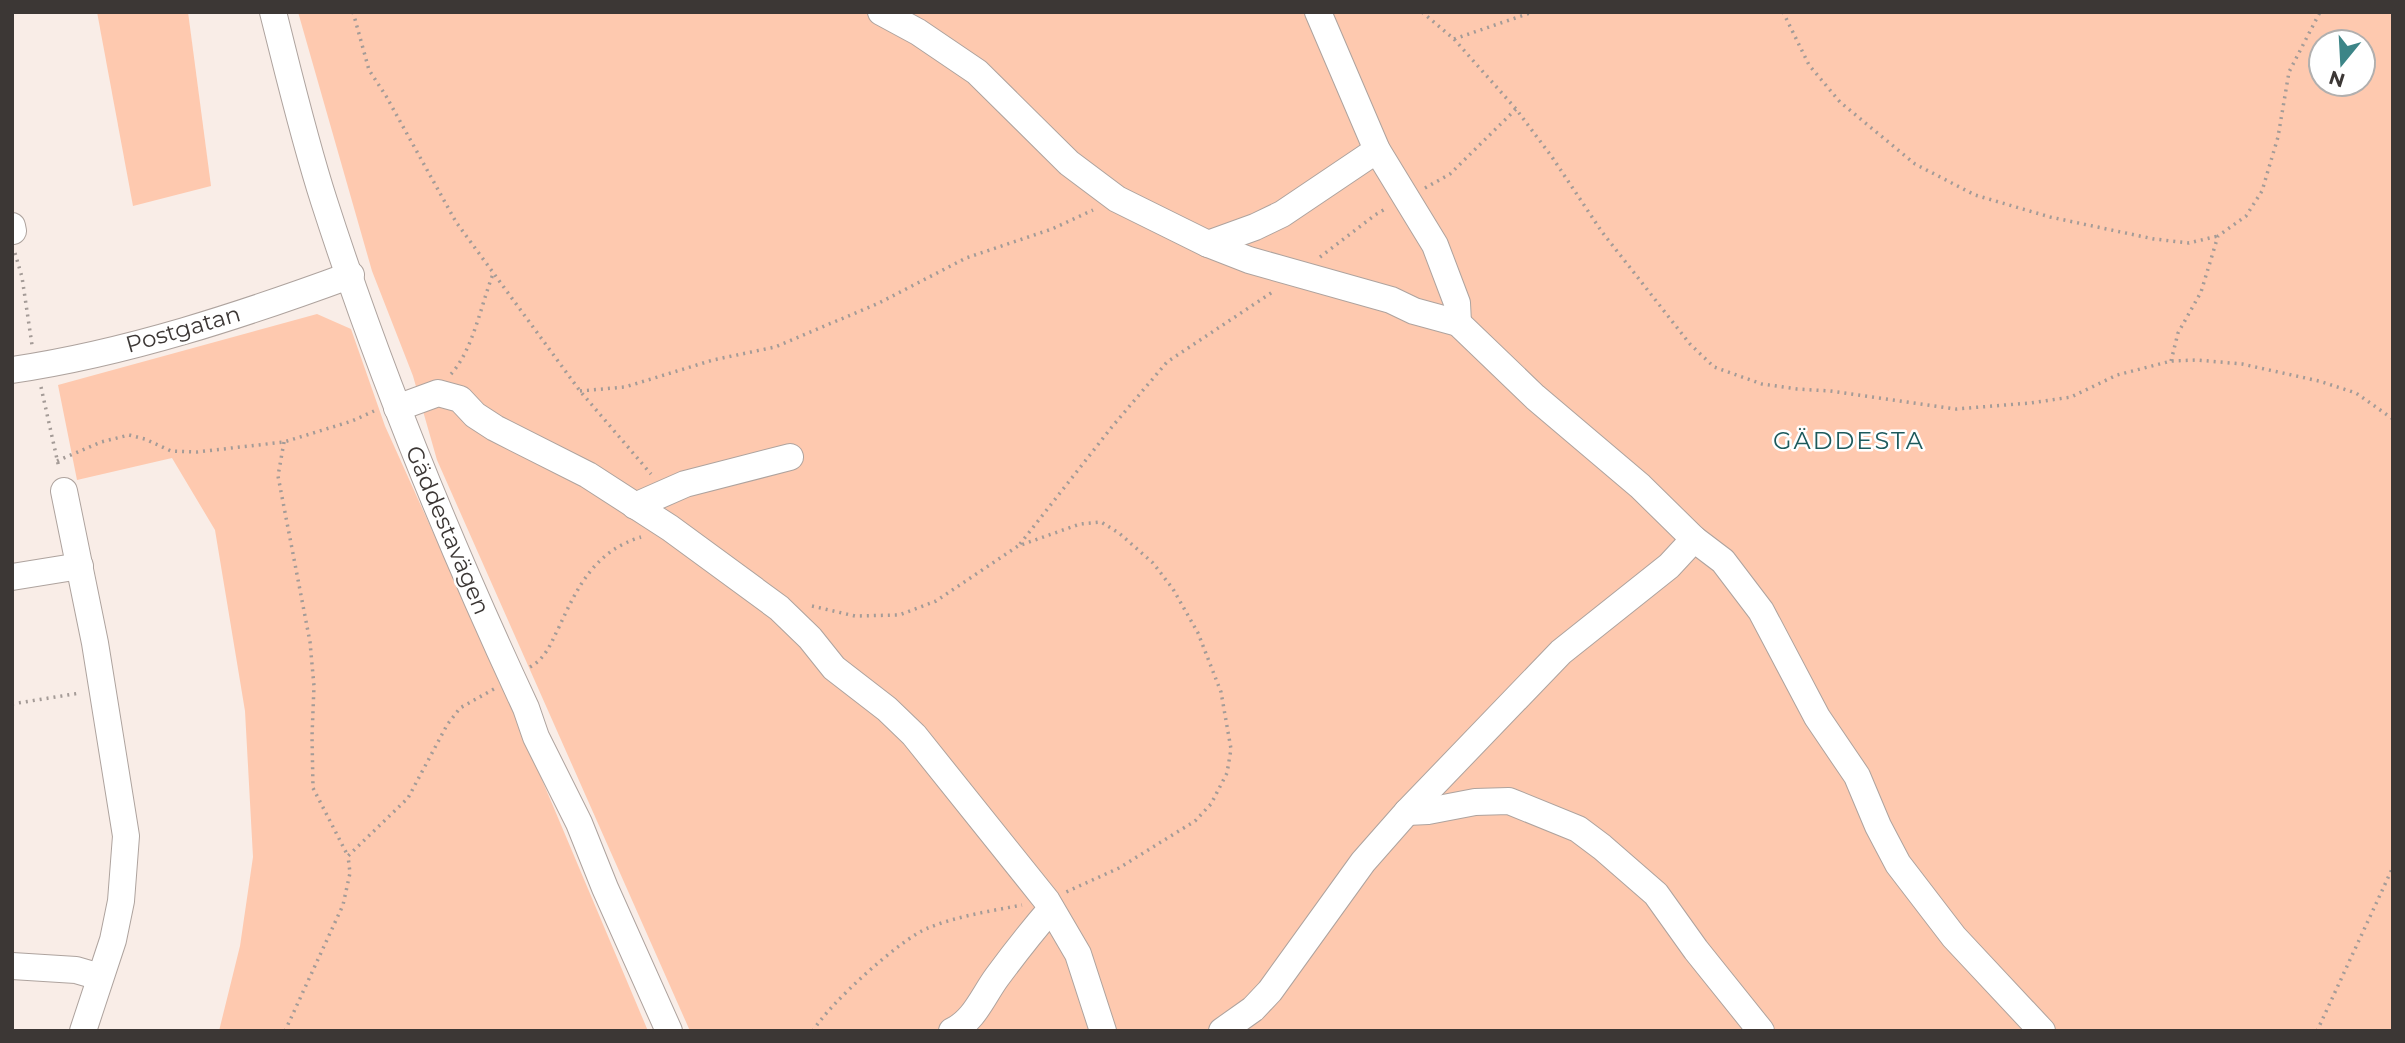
<svg xmlns="http://www.w3.org/2000/svg" width="2405" height="1043" viewBox="0 0 2405 1043" font-family="Montserrat,sans-serif">
<rect width="100%" height="100%" fill="#f9ede7"/>
<g fill="#fec9af" fill-rule="evenodd">
<path d="M97 12H188L211 186 133 206Z"/>
<path d="M298 12H2393V1031H690L437 460 413 376 372 271ZM2321 42H2363V84H2321Z"/>
<path d="M317 314 351 329 385 426 502 685 648 1031H219L240 946 253 857 245 711 215 530 172 458 77 480 58 385Z"/>
</g>
<g fill="none" stroke-linecap="round" stroke-linejoin="round">
<g stroke="#aea39e" stroke-width="28">
<g id="minor">
<path d="M273 12C289 75 304 139 324 201 380 375 449 543 526 708L536 737 579 823 605 888 669 1031"/>
<path d="M881 12 918 32 977 72 1069 163 1117 199 1208 244 1249 260 1391 300 1414 311 1458 323 1535 397 1640 486 1694 539 1723 561 1761 611 1817 717 1857 776 1878 826 1898 864 1954 937 2042 1031"/>
<path d="M1318 12 1377 150 1435 245 1457 303 1458 323"/>
<path d="M12 226 13 231"/>
<path d="M1208 244 1255 227 1282 214 1377 150"/>
<path d="M12 370C127 353 242 315 351 275"/>
<path d="M397 408 438 393 460 399 475 415 495 428 588 475 670 528 779 608 810 638 834 668 887 709 914 735 1047 901 1078 954 1103 1031"/>
<path d="M64 491 95 643 126 836 121 901 113 940 83 1031"/>
<path d="M635 506 685 484 790 457"/>
<path d="M12 577 80 566"/>
<path d="M1407 812 1428 811 1475 802 1509 801 1578 829 1602 847 1656 894 1696 950 1761 1031"/>
<path d="M12 966 76 970 100 977"/>
<path d="M952 1031C974 1021 983 996 997 977 1014 954 1032 931 1051 909"/>
<path d="M1222 1031 1253 1009 1270 991 1363 862 1407 812 1561 652 1669 566 1694 539"/>
</g>
</g>
<g stroke="#a49b97" stroke-width="3.5" stroke-dasharray="2 5" stroke-linecap="butt">
<path d="M353 12 369 70 386 96 456 222 580 391 651 474"/>
<path d="M1422 12 1454 39 1516 109 1552 157 1602 232 1690 344 1714 367 1762 384 1797 389 1830 391 1956 409 2030 403 2071 397 2117 375 2171 361 2197 360 2242 364 2319 381 2356 393 2393 419"/>
<path d="M1783 12 1809 65 1840 102 1915 164 1975 195 2050 217 2154 239 2189 243 2218 236"/>
<path d="M1454 39 1533 12"/>
<path d="M1425 188 1450 174 1516 109"/>
<path d="M15 253 22 277 32 345"/>
<path d="M1320 257 1375 215 1387 208"/>
<path d="M2171 361 2178 333 2201 292 2218 236 2246 216 2262 191 2278 137 2289 72 2320 12"/>
<path d="M451 374C473 350 481 305 493 274"/>
<path d="M41 387 59 468"/>
<path d="M580 391 625 387 713 360 775 347 879 303 966 258 1052 229 1093 210"/>
<path d="M284 442 278 476 310 642 314 686 312 736 313 788 348 856"/>
<path d="M57 461 101 442 129 435 145 439 171 451 197 452 284 442 352 421 374 411"/>
<path d="M1020 544 1111 428 1167 362 1274 291"/>
<path d="M812 606 855 616 899 615 936 601 1018 546 1080 524 1101 522 1119 533 1153 563 1173 589 1198 633 1221 692 1231 749 1227 773 1211 804 1195 821 1119 868 1066 892"/>
<path d="M530 667C546 658 551 643 559 627 578 586 595 551 641 537"/>
<path d="M12 704 80 693"/>
<path d="M285 1031 343 905 350 873 348 856 408 798 447 725 460 708 494 689"/>
<path d="M813 1031C828 1005 900 939 928 928 957 916 991 911 1022 905"/>
<path d="M2317 1031 2393 867"/>
</g>
<use href="#minor" stroke="#fff" stroke-width="26"/>
</g>
<g text-anchor="middle" dominant-baseline="central" stroke-width="5" stroke-linejoin="round" paint-order="stroke">
<g font-size="23" fill="#3c3735" stroke="#fff">
<text transform="translate(183 329) rotate(-16)">Postgatan</text>
<text transform="translate(448 530) rotate(67)">Gäddestavägen</text>
</g>
<g font-size="24" letter-spacing="2" fill="#1e5a5c" stroke="#fff">
<text x="1849" y="440">GÄDDESTA</text>
</g>
</g>
<rect width="2405" height="1043" fill="none" stroke="#3c3735" stroke-width="28"/>
<g transform="translate(2342 63) rotate(198)"><circle r="33" fill="#ffffff" stroke="#b1afae" stroke-width="2"/>
<path d="M0-5L12 26L0 18L-12 26Z" fill="#3c8587"/>
<text y="-10" font-size="19" font-weight="bold" text-anchor="middle" fill="#3c3735">N</text>
</g>
</svg>
